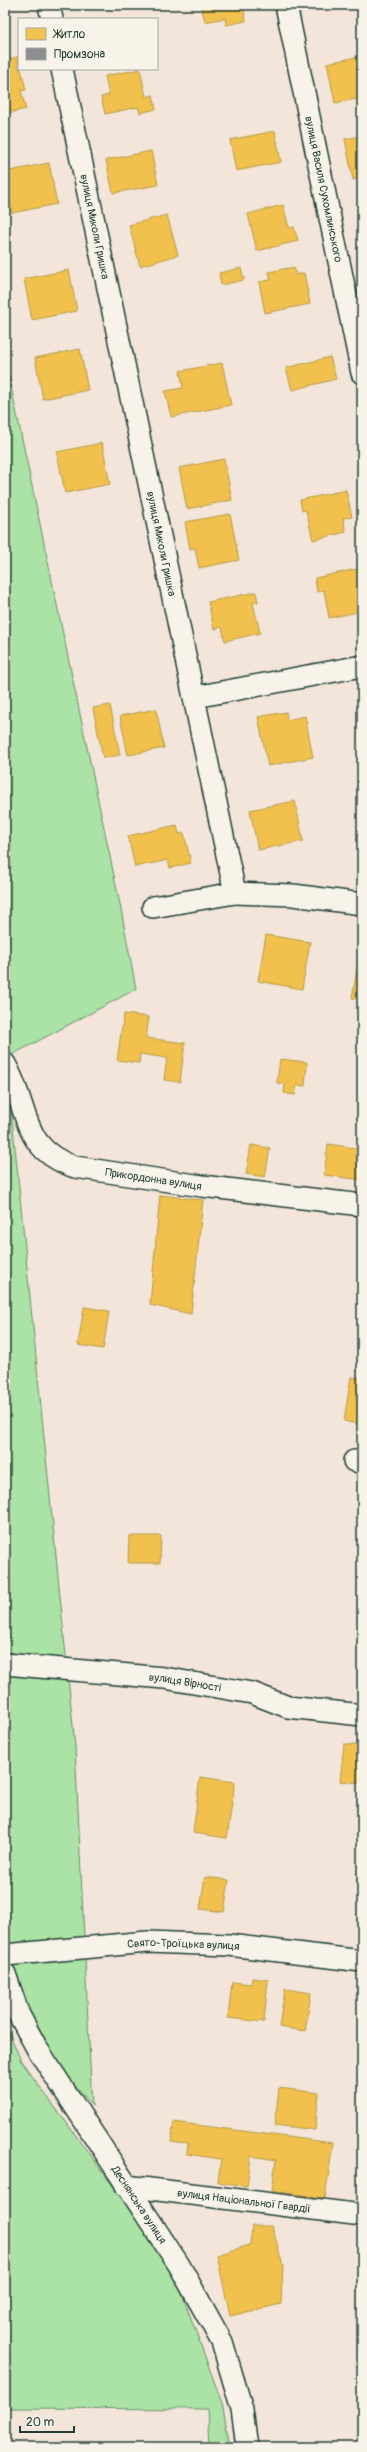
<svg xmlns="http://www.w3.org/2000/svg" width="367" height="2452" viewBox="0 0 367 2452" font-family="Pangolin,sans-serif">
<rect width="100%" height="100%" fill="#f3e5d9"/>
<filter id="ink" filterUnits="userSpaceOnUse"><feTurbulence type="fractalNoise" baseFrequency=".025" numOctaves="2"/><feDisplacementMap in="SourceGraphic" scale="8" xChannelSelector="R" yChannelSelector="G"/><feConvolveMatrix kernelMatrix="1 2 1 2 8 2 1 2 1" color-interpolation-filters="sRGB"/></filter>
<g filter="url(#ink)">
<path fill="#efd5c6" d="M161 2443V2447H5V2444Z"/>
<g fill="#abe2a5" stroke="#65906c">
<path d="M5 358 120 904 136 989 6 1058 75 1746 92 2106C51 2055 18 2015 5 1948Z"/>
<path d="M5 2023 21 2061 152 2239 177 2280 222 2403 230 2447H209L207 2409 5 2408Z"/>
</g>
<g fill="#f2c14e" stroke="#b39946">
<path d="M201 5H243L246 21 226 25 225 18 205 22Z"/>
<path d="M314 5H327L314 8Z"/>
<path d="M362 56V98L335 103 327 63Z"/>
<path d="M18 57 19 69H21L26 90 21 91 26 109 5 114V60Z"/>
<path d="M140 69 146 97 153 95 156 109 140 113 138 107 105 114 101 97 109 95 105 76Z"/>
<path d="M275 131 281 162 236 171 230 140Z"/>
<path d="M362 136V178L353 180 345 139Z"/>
<path d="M151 151 158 185 113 193 106 160Z"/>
<path d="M49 163 57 204 12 213 5 172Z"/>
<path d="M283 205 289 228 294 227 298 241 257 251 248 214Z"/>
<path d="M167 215 178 255 140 266 129 225Z"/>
<path d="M359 245H362V259Z"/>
<path d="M294 267 296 275 304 273 310 304 265 313 259 282 271 280 269 272Z"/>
<path d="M241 268 244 280 221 285 219 273Z"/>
<path d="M69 270 77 311 32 320 24 279Z"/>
<path d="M80 349 88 390 43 399 35 358Z"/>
<path d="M330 357 336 379 292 390 286 368Z"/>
<path d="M222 363 231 405 171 417 165 391 183 388 180 371Z"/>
<path d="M102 443 110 484 65 493 57 452Z"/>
<path d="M224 459 232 500 187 509 179 468Z"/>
<path d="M346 490 352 517 343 518 346 532 313 540 306 510 302 511 300 500Z"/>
<path d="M230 514 239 560 199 568 195 548 190 549 185 522Z"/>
<path d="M362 568V611L329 618 324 590 317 592 315 578Z"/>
<path d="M256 592 258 602 253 603 260 633 225 641 222 627 214 629 208 602Z"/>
<path d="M110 705 120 755 103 758 93 708Z"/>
<path d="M156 709 164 748 128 755 120 716Z"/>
<path d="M286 712 287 720 305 716 313 757 268 766 258 717Z"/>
<path d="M295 801 303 841 258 850 250 810Z"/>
<path d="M177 825 179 834 184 833 191 863 170 868 168 860 135 867 128 836Z"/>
<path d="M266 935 310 942 302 989 258 981Z"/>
<path d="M360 952H362V999L352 998Z"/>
<path d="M124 1014 149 1017 146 1038 185 1043 180 1082 164 1080 167 1058 140 1054 139 1063 117 1060Z"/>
<path d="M280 1059 307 1062 305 1086 297 1085 295 1095 284 1093 285 1084 277 1083Z"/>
<path d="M328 1144 362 1149V1180L324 1175Z"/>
<path d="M251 1145 270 1148 265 1177 246 1174Z"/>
<path d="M160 1195 203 1200 191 1314 150 1305Z"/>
<path d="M84 1307 109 1311 103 1349 78 1345Z"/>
<path d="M351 1377 362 1378V1425L344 1421Z"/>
<path d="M129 1536H161L160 1563H128Z"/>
<path d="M344 1744 362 1746V1783L340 1781Z"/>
<path d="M200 1777 235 1782 227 1838 193 1833Z"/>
<path d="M205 1877 229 1880 224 1912 200 1909Z"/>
<path d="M252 1978 268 1980 264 2022 228 2018 232 1982 251 1984Z"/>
<path d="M285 1989 311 1993 305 2031 279 2027Z"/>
<path d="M279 2088 319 2093 315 2130 275 2125Z"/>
<path d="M174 2122 333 2143 325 2198 272 2191 276 2160 251 2156 247 2186 218 2182 221 2159 187 2154 188 2144 171 2142Z"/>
<path d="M252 2226H272L283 2266 281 2304 230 2316 217 2255 250 2245Z"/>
</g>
<path fill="#8d8d92" stroke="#6c7576" d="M362 2442V2447H351V2446Z"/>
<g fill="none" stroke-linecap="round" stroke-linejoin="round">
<g stroke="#1f3d34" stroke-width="24">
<g id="minor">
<path d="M49 5 52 19"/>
<path id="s1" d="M286 5 362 373"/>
<path id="s2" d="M62 69 235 893 293 895 362 904"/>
<path d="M195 697 362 666"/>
<path d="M153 907 235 893"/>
<path id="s3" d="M5 1064C30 1107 19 1149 75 1167L202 1186 362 1205"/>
<path d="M354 1461 362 1462"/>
<path id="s4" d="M5 1664 164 1678 252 1693 288 1707 362 1715"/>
<path id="s5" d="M5 1955 147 1942 229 1945 362 1961"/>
<path id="s6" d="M5 1974 19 2015 38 2050 179 2265 222 2342 242 2409 247 2447"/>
<path id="s7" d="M126 2186 362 2215"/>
</g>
</g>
<use href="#minor" stroke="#f7f3e8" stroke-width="21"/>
</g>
</g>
<g text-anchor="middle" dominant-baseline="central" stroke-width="4" stroke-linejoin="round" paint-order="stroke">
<g font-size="11" fill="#1f3d34" stroke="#f7f3e8">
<text stroke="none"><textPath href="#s1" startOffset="188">вулиця Василя Сухомлинського</textPath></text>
<text stroke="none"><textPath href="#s2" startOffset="161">вулиця Миколи Гришка</textPath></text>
<text stroke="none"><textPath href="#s2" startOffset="485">вулиця Миколи Гришка</textPath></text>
<text stroke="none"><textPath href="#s3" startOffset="210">Прикордонна вулиця</textPath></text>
<text stroke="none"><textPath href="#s4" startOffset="181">вулиця Вірності</textPath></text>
<text stroke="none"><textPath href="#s5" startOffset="179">Свято-Троїцька вулиця</textPath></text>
<text stroke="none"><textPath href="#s7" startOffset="119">вулиця Національної Гвардії</textPath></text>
<text stroke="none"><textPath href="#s6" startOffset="268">Деснянська вулиця</textPath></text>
</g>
</g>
<rect width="367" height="2452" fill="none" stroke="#f7f3e8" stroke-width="20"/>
<rect x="10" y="10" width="347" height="2432" fill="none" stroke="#1f3d34" stroke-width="1.5" filter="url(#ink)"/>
<rect x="18" y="18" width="140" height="52" fill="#f7f3e8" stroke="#a1aaa0"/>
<rect x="26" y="28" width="20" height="12" fill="#f2c14e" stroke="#a1aaa0"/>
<text x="54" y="38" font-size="12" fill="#1f3d34">Житло</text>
<rect x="26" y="48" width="20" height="12" fill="#8d8d92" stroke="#a1aaa0"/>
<text x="54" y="58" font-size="12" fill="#1f3d34">Промзона</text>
<path d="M20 2426v6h54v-6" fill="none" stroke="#1f3d34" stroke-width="2"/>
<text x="26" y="2426" font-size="12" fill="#1f3d34" stroke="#f7f3e8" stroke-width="3" paint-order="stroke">20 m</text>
</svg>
